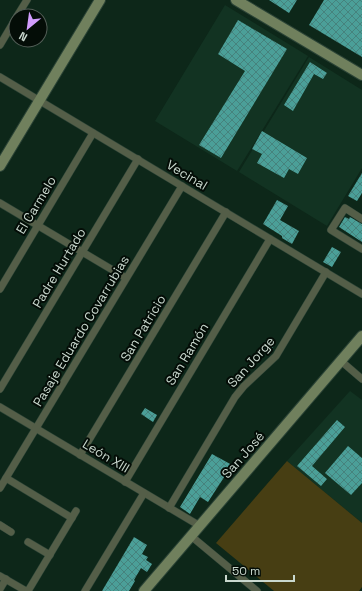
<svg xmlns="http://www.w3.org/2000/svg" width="362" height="591" viewBox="0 0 362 591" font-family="'Space Grotesk',sans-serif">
<defs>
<pattern id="building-cross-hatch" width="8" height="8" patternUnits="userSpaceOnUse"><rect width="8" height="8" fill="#4b9f98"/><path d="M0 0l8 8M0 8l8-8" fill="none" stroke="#46837d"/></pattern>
</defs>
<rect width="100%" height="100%" fill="#0d2719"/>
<g fill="#123322">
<path d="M225 5 308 56 237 171 155 121Z"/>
<path d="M309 57 362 90V168L327 226 239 172Z"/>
<path d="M350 391 362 400V523L287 461Z"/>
</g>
<path fill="#473e13" d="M287 461 362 523V587L359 591H274L216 543Z"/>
<g fill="url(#building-cross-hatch)">
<path d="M269 0H297L289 13Z"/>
<path d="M324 0H362V57L309 25Z"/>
<path d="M238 20 287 49 221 158 199 145 245 71 218 54Z"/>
<path d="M310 62 327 73 323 79 314 74 293 111 284 105Z"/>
<path d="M262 131 307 158 298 174 289 169 284 178 257 163 262 154 252 149Z"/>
<path d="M362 173V193L357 201 348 196Z"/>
<path d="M277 200 288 206 280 220 299 231 292 244 282 238V236L263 224Z"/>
<path d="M345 217 349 219 350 217 362 224V242L339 227Z"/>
<path d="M332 247 341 252 332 267 323 262Z"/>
<path d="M267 339 275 344 268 354 261 349Z"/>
<path d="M145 408 157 415 153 422 141 414Z"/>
<path d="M337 420 345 427 312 466 327 479 321 486 297 466Z"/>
<path d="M348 446 362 458V483L351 495 325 473Z"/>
<path d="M212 454 232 465 208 502 200 497 190 514 180 507Z"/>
<path d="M134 537 147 545 142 554 148 557 146 560 152 564 147 572 141 568 134 580 135 581 129 591H102Z"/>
</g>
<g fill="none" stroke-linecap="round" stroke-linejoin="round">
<g stroke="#2b4336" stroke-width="8">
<g id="street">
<path d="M17 16 27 0"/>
<path d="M0 45 16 18"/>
<path d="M0 77 362 294"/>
<path d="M0 203 126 278"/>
<path d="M362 219 345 208 331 230 362 249"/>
<path d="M0 289 93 133"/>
<path d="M341 361 362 379"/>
<path d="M0 389 138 159"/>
<path d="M0 407 200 526"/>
<path d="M80 455 226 212"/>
<path d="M6 478 72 518"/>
<path d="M125 482 270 239"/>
<path d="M0 488 182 186"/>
<path d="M169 508 235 397 244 386 276 356 326 272"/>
<path d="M0 525 11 532"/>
<path d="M191 536 257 591"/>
<path d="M28 542 50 555"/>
<path d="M0 576 26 591"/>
<path d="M0 589 6 579"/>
<path d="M28 591 76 511"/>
<path d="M85 591 144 493"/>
</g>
</g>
<g stroke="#2b4336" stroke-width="12">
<g id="secondary">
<path d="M236 0 362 75"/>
<path d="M0 166 100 0"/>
<path d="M144 591 362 336"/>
</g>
</g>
<use href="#street" stroke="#545e48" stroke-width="7"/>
<use href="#secondary" stroke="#70805d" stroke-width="10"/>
</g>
<g text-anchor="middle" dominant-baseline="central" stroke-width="4" stroke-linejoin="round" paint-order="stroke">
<g font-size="13" fill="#c9d8ce" stroke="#040d07">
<text transform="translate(187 175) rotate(31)">Vecinal</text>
<text transform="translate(36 205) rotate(-59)">El Carmelo</text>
<text transform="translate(59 268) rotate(-59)">Padre Hurtado</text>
<text transform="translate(143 328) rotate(-59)">San Patricio</text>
<text transform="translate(81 331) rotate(-59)">Pasaje Eduardo Covarrubias</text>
<text transform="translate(187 354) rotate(-59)">San Ramón</text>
<text transform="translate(251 362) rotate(-48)">San Jorge</text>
<text transform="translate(243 455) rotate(-49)">San José</text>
<text transform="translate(106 456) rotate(31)">León XIII</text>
</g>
</g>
<g transform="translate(28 28) rotate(209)"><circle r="19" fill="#040d07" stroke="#535e57"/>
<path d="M0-3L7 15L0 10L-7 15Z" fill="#d29dfd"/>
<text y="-6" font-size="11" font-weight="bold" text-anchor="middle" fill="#c9d8ce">N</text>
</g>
<path d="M226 575v6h68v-6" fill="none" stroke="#c9d8ce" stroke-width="2"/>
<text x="232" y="575" font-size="12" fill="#c9d8ce" stroke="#040d07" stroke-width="3" paint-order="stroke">50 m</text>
</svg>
